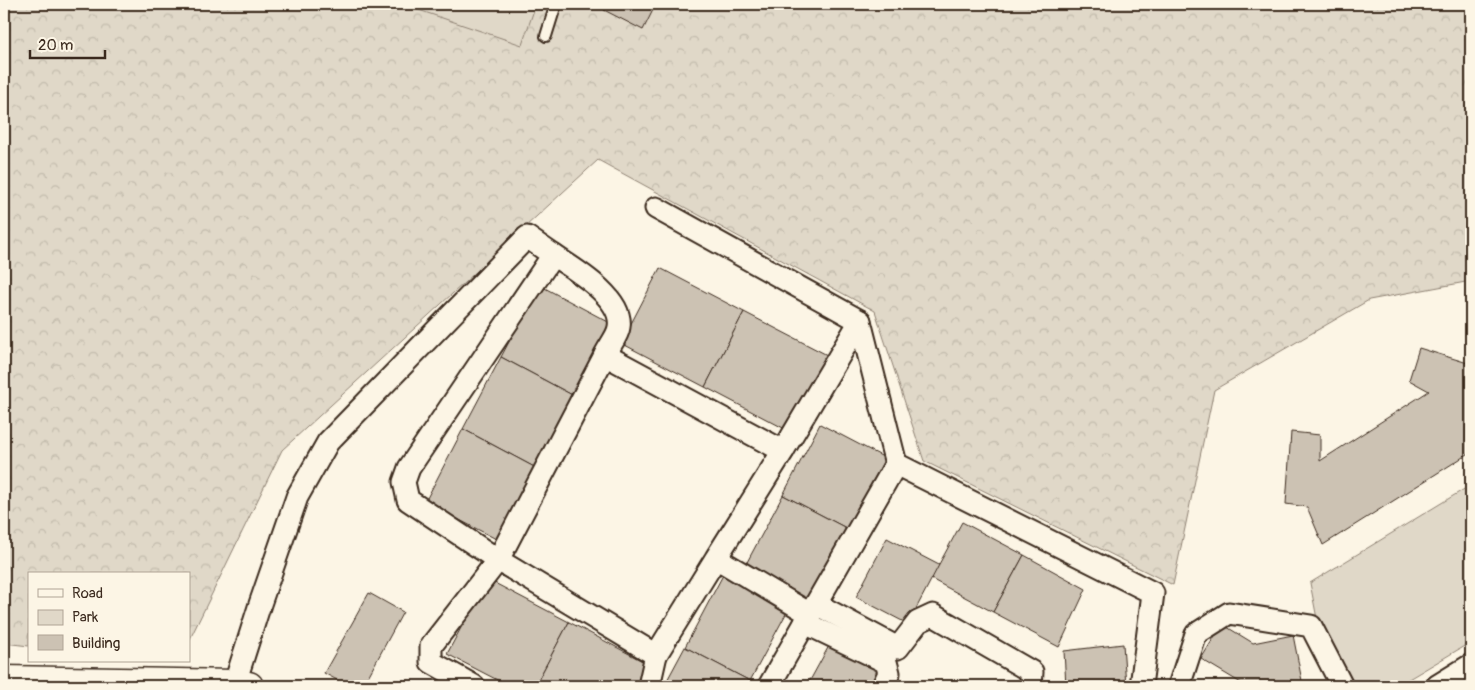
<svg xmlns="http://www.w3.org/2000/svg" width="1475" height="690" viewBox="0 0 1475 690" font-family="Pangolin,sans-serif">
<defs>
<pattern id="forest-crowns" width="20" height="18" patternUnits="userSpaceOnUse" patternTransform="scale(1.25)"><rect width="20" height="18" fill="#e0d8c8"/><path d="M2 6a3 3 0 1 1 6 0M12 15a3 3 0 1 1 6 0" fill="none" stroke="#c1baab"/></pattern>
</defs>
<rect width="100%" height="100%" fill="#fcf5e5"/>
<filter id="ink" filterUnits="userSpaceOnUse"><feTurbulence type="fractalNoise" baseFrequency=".02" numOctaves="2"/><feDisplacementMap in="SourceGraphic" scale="10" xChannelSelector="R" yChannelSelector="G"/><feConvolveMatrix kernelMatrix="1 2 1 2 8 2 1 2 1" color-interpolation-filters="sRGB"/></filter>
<g filter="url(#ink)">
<path fill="url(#forest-crowns)" stroke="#8e8173" d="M4 4H1471V281L1369 300 1214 390 1173 585 924 461 875 311 598 160 282 450 189 641V574H29V646L4 643Z"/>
<g fill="#e0d8c8" stroke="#8e8173">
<path d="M401 4H536L522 45Z"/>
<path d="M1471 485V642L1397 686H1346L1329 680 1310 583Z"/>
</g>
<g fill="#ccc2b3" stroke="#3b2a1e">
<path d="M607 4H656L643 30 604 10Z"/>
<path d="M660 268 744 312 705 387 621 343Z"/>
<path d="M539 285 614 325 576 397 501 357Z"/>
<path d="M744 312 829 356 789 431 705 387Z"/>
<path d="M1419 348 1471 364V452L1323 545 1307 507 1286 504 1291 432 1320 435V461L1429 391 1409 380Z"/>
<path d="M501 357 576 397 538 469 463 429Z"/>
<path d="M820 424 885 458 848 529 783 495Z"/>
<path d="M463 429 538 469 500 541 425 502Z"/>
<path d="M783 495 848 529 810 601 745 566Z"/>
<path d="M962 522 1024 555 993 612 931 579Z"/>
<path d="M887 538 939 565 908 624 856 597Z"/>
<path d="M1024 555 1086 589 1059 647 993 612Z"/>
<path d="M723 575 788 610 750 681 685 647Z"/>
<path d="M487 579 569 622 535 686H509L447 654Z"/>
<path d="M369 593 403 612 363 686H348L324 673Z"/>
<path d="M569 622 650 665 639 686H535Z"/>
<path d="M1222 624 1253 643 1293 635 1303 686H1239L1241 683 1201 659Z"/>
<path d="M830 644 881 672 874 686H807Z"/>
<path d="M1123 644 1126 686H1066L1064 651Z"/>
<path d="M685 647 750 681 747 686H664Z"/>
<path d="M1471 675V686H1449Z"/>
</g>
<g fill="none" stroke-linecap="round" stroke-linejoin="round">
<g stroke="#3b2a1e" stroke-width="14">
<path id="lane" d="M546 36 556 4"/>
</g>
<g stroke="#3b2a1e" stroke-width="25">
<g id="street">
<path d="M656 208 860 321 896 464 769 686"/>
<path d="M553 255C574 269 624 298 619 327 618 336 609 346 605 355"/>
<path d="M783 451 860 321"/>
<path d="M896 464 1153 593 1141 686"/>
<path d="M716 558 783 451 605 355 498 560 656 655 716 558 810 614"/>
<path d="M816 604 898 648 918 622 933 615 1032 672 1031 686"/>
<path d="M805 623 886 662 889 673 883 686"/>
<path d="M234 686 260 604 297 497 328 442 527 237 553 255 409 468 404 482 408 500 498 560 431 646V662L474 686"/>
<path d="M649 686 656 655"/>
<path d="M1179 686 1196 634 1229 613 1311 626 1342 686"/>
<path d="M1437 686 1471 665"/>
</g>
</g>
<g stroke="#3b2a1e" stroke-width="31">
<path id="secondary" d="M4 680 235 684 249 686"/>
</g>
<use href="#lane" stroke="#fcf5e5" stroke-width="10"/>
<use href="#street" stroke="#fcf5e5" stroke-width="21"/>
<use href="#secondary" stroke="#fcf5e5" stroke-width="28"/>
</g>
</g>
<rect width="1475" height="690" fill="none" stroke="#fcf5e5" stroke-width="20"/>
<rect x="10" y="10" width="1455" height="670" fill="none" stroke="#3b2a1e" stroke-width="2" filter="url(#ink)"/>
<rect x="28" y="572" width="162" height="90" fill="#fcf5e5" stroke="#afa495"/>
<rect x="38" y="589" width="25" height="8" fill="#fcf5e5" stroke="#afa495"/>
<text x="72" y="598" font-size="15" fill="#3b2a1e">Road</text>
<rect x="38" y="610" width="25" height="15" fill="#e0d8c8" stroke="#afa495"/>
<text x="72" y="622" font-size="15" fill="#3b2a1e">Park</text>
<rect x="38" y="635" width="25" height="15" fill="#ccc2b3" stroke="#afa495"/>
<text x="72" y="648" font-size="15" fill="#3b2a1e">Building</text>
<path d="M30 50v8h75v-8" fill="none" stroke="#3b2a1e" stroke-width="2.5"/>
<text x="38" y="50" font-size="15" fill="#3b2a1e" stroke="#fcf5e5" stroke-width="4" paint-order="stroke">20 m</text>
</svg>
